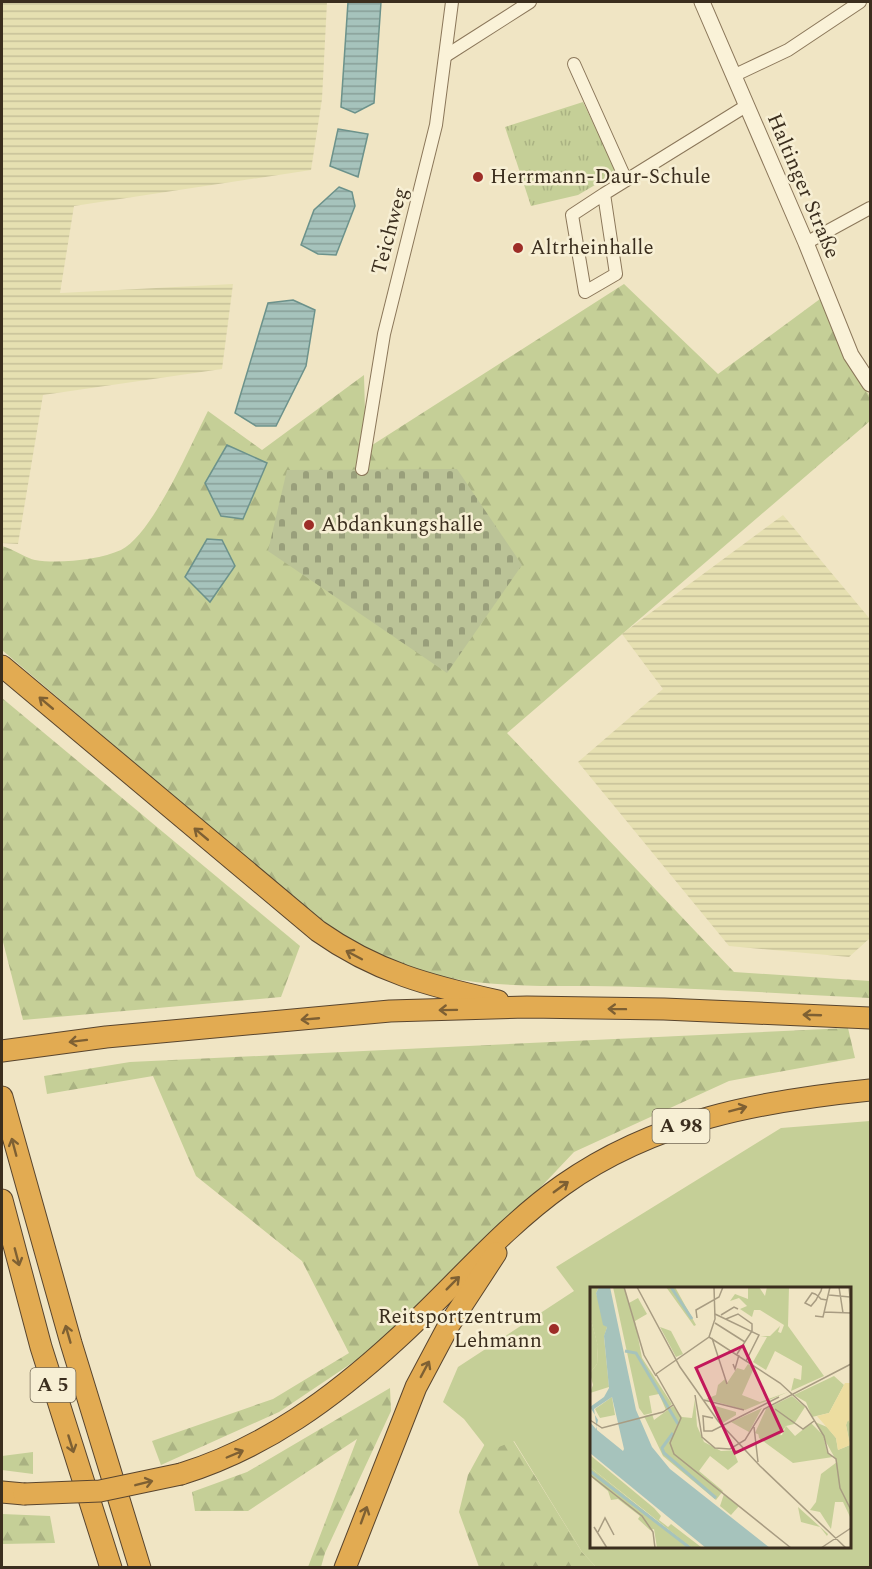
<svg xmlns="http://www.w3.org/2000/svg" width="872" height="1569" viewBox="0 0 872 1569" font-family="Spectral,serif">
<defs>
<pattern id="farmland-rules" width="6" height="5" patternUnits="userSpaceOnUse" patternTransform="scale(1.5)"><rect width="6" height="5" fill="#e6e0b1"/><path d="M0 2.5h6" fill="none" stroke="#c6c098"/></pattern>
<pattern id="grass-tufts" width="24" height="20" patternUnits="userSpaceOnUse" patternTransform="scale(1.5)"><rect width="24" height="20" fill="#c5cf97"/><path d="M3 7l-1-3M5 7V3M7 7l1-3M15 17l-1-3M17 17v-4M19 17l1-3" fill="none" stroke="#aab282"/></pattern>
<pattern id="forest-firs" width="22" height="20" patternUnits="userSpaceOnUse" patternTransform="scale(1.5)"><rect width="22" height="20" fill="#c5cf97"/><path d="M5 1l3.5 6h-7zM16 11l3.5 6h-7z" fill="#aab282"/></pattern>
<pattern id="cemetery-stones" width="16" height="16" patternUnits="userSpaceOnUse" patternTransform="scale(1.5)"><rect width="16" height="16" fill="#bbc397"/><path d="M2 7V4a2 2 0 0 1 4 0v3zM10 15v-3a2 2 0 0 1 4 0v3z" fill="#999f7b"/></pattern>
<pattern id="water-rules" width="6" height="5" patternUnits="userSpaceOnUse" patternTransform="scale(1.5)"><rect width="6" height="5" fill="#a6c3bc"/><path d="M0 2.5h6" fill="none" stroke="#889f98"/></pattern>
</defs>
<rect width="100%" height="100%" fill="#f0e5c4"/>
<g fill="url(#farmland-rules)">
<path d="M2 2H327L322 99 311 170 74 206 60 293 233 284 222 369 43 395 18 544 2 543Z"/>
<path d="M783 515 870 619V938L849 957 729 946 578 762 663 689 622 634Z"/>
</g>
<path fill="url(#grass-tufts)" d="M583 102 617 172 578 195 531 206 505 127Z"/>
<g fill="url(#forest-firs)">
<path d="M624 284 718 374 820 299 845 353 870 397V421L507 733 734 972 870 981V998C793 994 716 989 638 987 553 984 462 994 381 957 359 947 339 933 319 920L2 650V546C13 549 28 559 35 560 58 564 99 560 121 550 153 534 191 444 208 411L262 450 364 375 366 449Z"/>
<path d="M2 698 300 946 281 997 23 1020 2 938Z"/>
<path d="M848 1028 855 1058 729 1081 574 1152 413 1322 279 1412 161 1465 152 1441 273 1399 349 1353 302 1261 196 1176 153 1076 47 1094 44 1076 130 1062Z"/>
<path d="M390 1388 391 1411 325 1553 321 1567H308L357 1439 248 1511H195L192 1492 247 1472Z"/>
<path d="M499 1418 582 1552 596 1567H479L459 1512 468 1475Z"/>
<path d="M33 1452V1474L2 1470V1456Z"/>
<path d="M2 1514 50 1516 55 1543 2 1544Z"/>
</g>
<path fill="url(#cemetery-stones)" d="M457 469 522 565 447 673 268 551 287 470Z"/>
<path fill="#c5cf97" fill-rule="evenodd" d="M870 1121V1567H596L582 1552 514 1441 489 1451 464 1419 443 1402 458 1367 574 1291 556 1267 781 1128ZM592 1288H850V1546H592Z"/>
<g fill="url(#water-rules)" stroke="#6c928b" stroke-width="1.5">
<path d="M348 2H381L374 103 355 113 341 107Z"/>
<path d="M338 129 368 134 358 177 330 166Z"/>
<path d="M339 187 352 192 355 206 336 255 318 254 301 245 314 210Z"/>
<path d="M293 300 315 310 306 366 276 426H256L235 413 268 303Z"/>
<path d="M227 445 267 463 243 519 221 516 205 483Z"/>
<path d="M207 539 222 540 235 566 210 602 185 577Z"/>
</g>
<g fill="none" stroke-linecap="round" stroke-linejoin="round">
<g stroke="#8b775a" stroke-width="14">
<g id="minor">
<path d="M447 55 530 2"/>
<path d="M574 64 626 180"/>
<path d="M733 76 788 50 860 2"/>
<path d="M604 194 572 215 585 292 616 274 604 194 746 106"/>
<path d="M806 243 870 208"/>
<path d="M362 469 384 334 436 125 452 2"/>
</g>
</g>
<g stroke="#8b775a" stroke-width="17">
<path id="tertiary" d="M702 2 806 243 851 355 870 384"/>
</g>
<g stroke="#59452e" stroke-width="23">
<g id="motorway">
<path d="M2 666 318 931C376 972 430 986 498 1001"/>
<path d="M2 1051 106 1037 390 1011 527 1007 664 1009 870 1018"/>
<path d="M2 1097 71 1343 140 1568"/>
<path d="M2 1200 41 1347 111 1568"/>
<path d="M181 1474C265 1448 333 1398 397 1339 453 1288 501 1229 563 1185 655 1120 761 1101 870 1090"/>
<path d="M2 1492 24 1494"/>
<path d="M345 1568 416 1387 449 1325 496 1253"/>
</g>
</g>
<use href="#minor" stroke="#faf2d8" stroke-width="12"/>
<use href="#tertiary" stroke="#faf2d8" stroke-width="15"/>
<use href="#motorway" stroke="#e2ab52" stroke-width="21"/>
<g stroke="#59452e" stroke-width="23" stroke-linecap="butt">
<path id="motorway-bridge" d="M24 1494 100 1491 181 1474"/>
</g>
<use href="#motorway-bridge" stroke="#e2ab52" stroke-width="21"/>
</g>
<defs><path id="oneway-shaft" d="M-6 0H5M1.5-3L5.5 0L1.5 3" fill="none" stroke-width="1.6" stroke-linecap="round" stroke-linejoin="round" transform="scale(1.5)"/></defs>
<g stroke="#7e6033">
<use href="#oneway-shaft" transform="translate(46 703) rotate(-140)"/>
<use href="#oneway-shaft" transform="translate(201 834) rotate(-140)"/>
<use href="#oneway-shaft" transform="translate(354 955) rotate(-152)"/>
<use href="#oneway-shaft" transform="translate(617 1009) rotate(-179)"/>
<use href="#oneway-shaft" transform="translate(448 1010) rotate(179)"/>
<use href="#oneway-shaft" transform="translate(812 1015) rotate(-178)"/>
<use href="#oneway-shaft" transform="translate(310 1019) rotate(175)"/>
<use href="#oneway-shaft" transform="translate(78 1041) rotate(173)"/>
<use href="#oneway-shaft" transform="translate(738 1109) rotate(-15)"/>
<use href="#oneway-shaft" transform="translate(14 1147) rotate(-105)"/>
<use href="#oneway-shaft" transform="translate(561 1187) rotate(-36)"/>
<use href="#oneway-shaft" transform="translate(17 1257) rotate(75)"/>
<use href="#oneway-shaft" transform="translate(453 1283) rotate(-45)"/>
<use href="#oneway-shaft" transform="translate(68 1334) rotate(-106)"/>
<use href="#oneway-shaft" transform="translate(425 1369) rotate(-62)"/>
<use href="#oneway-shaft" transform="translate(71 1444) rotate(73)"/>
<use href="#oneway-shaft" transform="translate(235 1454) rotate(-23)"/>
<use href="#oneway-shaft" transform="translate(144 1483) rotate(-14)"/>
<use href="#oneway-shaft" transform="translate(364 1515) rotate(-70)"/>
</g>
<g fill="#9d2d27" stroke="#f7efd4" stroke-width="2">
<circle cx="478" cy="177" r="6"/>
<circle cx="518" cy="248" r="6"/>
<circle cx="309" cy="525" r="6"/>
<circle cx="554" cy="1329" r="6"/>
</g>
<g text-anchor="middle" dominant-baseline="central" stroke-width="5" stroke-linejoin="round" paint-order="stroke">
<g fill="#f7efd4" stroke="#736855" stroke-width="1.5">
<rect x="652.5" y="1109" width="57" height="34" rx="4.5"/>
<rect x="30.5" y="1368" width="45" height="34" rx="4.5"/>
</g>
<g font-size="20" font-weight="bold" fill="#3b2e1e">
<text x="681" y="1126">A 98</text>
<text x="53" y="1385">A 5</text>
</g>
<g font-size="21" fill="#3b2e1e" stroke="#f7efd4" text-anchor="start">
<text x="490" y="177">Herrmann-Daur-Schule</text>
<text x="530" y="248">Altrheinhalle</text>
<text x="321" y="525">Abdankungshalle</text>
<text x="542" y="1317" text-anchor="end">Reitsportzentrum<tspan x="542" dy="24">Lehmann</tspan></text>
</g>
<g font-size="21" fill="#3b2e1e" stroke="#f7efd4">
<text transform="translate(803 186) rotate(67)">Haltinger Straße</text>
<text transform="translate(390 231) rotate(-75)">Teichweg</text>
</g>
</g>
<g transform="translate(590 1287)">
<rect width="261" height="261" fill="#f0e5c4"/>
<path d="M0 29 8 59 7 77 0 86ZM22 110 25 128 10 131 5 122ZM0 180 67 234 103 261H67L64 242 60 243 48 232 50 229 28 212 21 213 18 204 0 189Z" fill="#c5cf97"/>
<path d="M0 0H9L6 6 17 40 14 50 19 100 0 106 3 98 0 86 7 77 8 60 0 29ZM23 0H34L39 16 48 11 57 27 45 34 52 71 82 117 76 123 69 107 59 109 62 126 54 128 49 121ZM76 0H85L106 38 104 39ZM158 0H169L175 9 177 0H199L198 39 234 89 201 104 204 91 211 93 212 79 185 64 176 83 163 75 177 50 170 49H180L190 39 188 45 191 46 194 38 170 23H164L162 30 150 22 157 19 149 11 140 14 145 7 158 12ZM70 40 81 44 93 67 86 70ZM158 77 164 81 152 108 170 115 198 105 155 123 116 112 126 108 128 98 135 92 137 96 147 81 154 83ZM244 89 254 98 239 126 222 130 216 115 204 108ZM105 112 107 139 114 155 131 164 148 163 144 165 148 175 138 183 120 169 109 184 133 204 126 213 73 169 54 129 62 127 64 133 83 119 92 130 102 131ZM122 118 146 125V128L133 136ZM172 121 159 145 141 135ZM258 132 261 138V232L253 215H245L241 242 230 225 220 223 226 215 231 187 247 175 225 135 237 140 246 151 248 163 260 158 256 138ZM221 136 233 148 237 165 243 170 203 176 169 151 168 145 176 150 192 148 196 139 205 149ZM0 168 64 221 71 229 69 233 78 240 81 237 111 260 103 261 93 254 0 180ZM134 207 149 219 141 228 130 219ZM208 220 238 247 237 249 230 240 211 235Z" fill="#c5cf97"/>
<path d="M255 96H261V138L258 133 256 138 260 158 248 163 246 151 227 129 239 126Z" fill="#eddda0"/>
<path d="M202 109 215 120 204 137 196 139 186 154 165 146 176 122Z" fill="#c5cf97"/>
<path d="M9 0H20L46 123 62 160 80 182 180 261H116L0 166V135L6 142 8 133 0 120 14 110 19 101 14 49 17 40 13 38 6 6ZM22 110 34 162 33 164 7 143 4 122Z" fill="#a6c3bc" fill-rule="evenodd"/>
<path fill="none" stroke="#a6c3bc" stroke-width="3" d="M81 0 102 32M35 64 46 66 88 137M83 146 72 161 74 166 126 211M0 184 100 261"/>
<path fill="none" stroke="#a89c82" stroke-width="1.5" d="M34 0 54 68 66 89M47 0 90 80 128 134 170 179 256 261M232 0 231 4 228 9 226 13 221 19 215 16 222 6 225 7 228 9 231 12 237 13M249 0 253 26M259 0 261 20M239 8 260 10M234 25 261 26M125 27 169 48 156 74M131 28 144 20 148 22M225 29 233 30 240 0M107 31 106 23 129 10 133 0M136 32 148 27 162 37V44L147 67M125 36 155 55M119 50 190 96 216 120 234 149 238 166 246 172 250 201 261 223M122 51 137 97M143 77 145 82 149 68M66 87 91 131 80 156 84 167 201 261M66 87 119 50 125 32 124 0M105 108 112 150 125 161 140 162 155 153 174 122 261 77M114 113 154 123M185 122 213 142 224 134M123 131 113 129 114 144H122L189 110M0 133 12 141 73 125 83 118M164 140 168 175M261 171V202M0 188 52 229 63 245 65 261M4 240 17 261M8 245 15 231 24 248M231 261 261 241"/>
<path fill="#c2185b" fill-opacity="0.15" stroke="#c2185b" stroke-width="3" d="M153 59 192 144 145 166 106 81Z"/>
<rect width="261" height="261" fill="none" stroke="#3b2e1e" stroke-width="3"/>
</g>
<rect width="872" height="1569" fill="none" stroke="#3b2e1e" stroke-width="6"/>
</svg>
